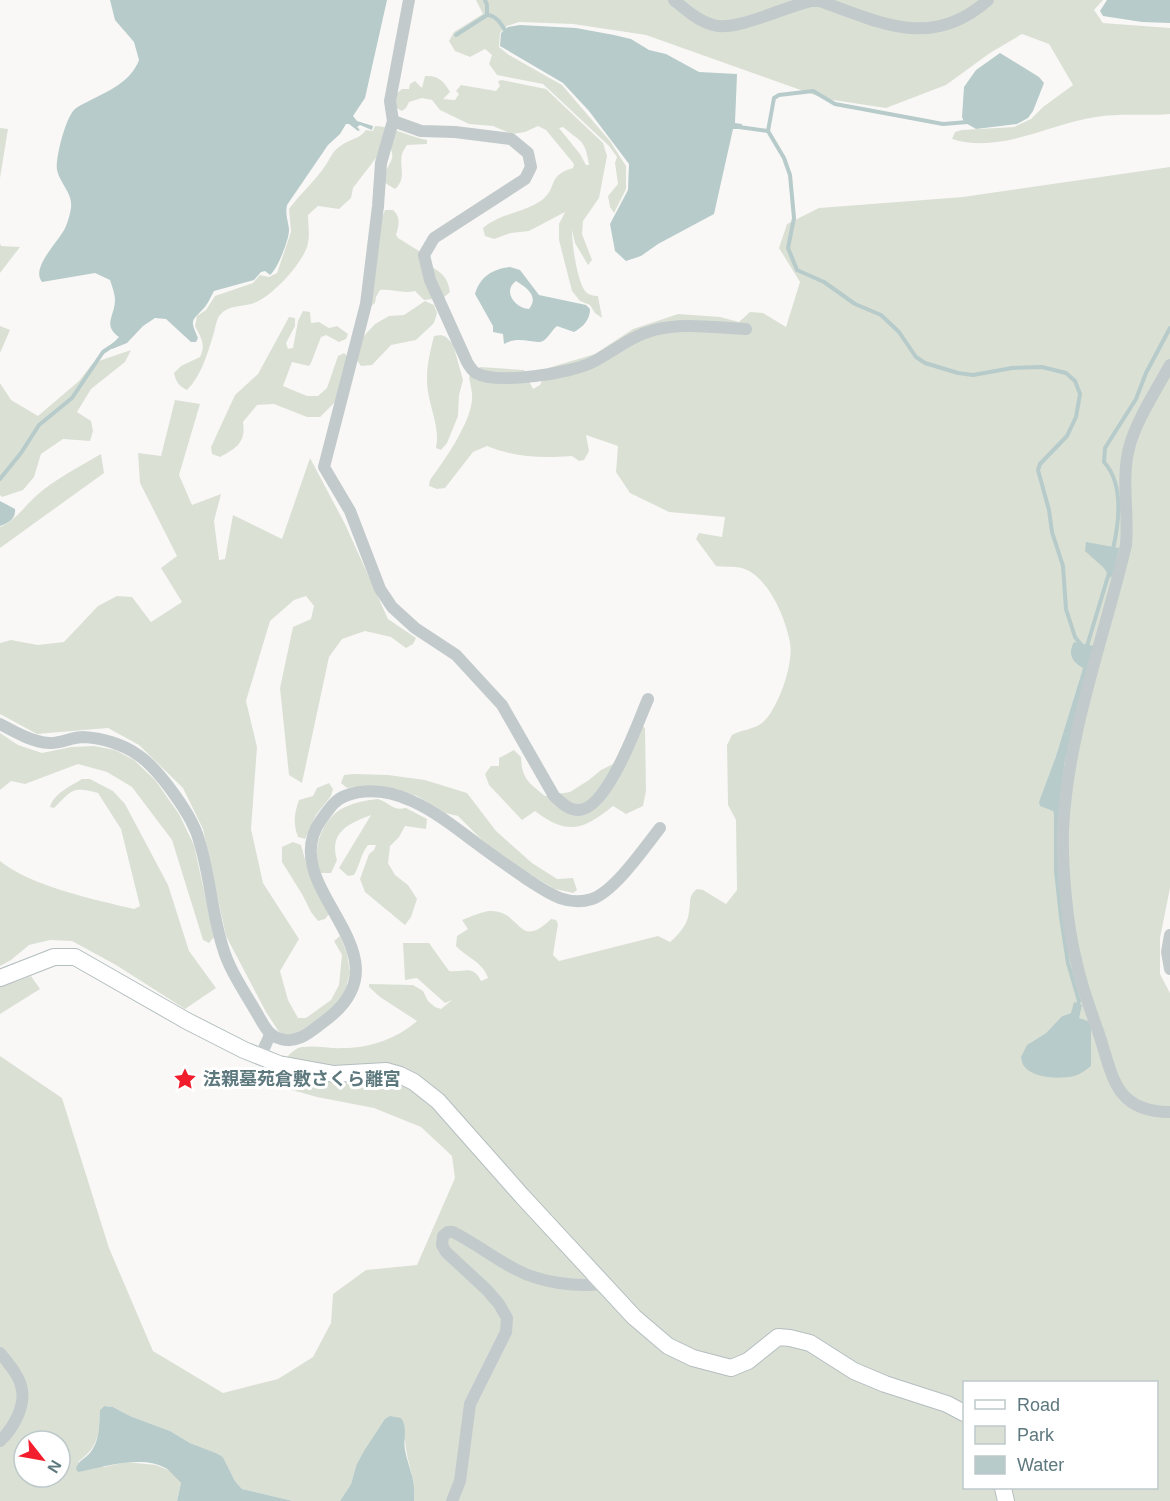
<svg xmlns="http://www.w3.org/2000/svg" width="1170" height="1501" viewBox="0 0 1170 1501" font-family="Helvetica,'Noto Sans JP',sans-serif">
<rect width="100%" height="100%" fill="#f9f8f6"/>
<g fill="#dbe0d5" fill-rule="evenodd">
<path d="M476 0H1103L1094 10 1103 23 1170 28V114C1146 116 1120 113 1096 117 1049 124 1000 154 952 139L955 132 962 130 1014 127 1031 119 1043 107 1073 85 1049 44 1022 34 990 53 946 85 886 108 826 99 646 35 573 24 519 22 507 26 500 33 499 47 509 55 562 85 610 141 626 166V189L614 213 610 207 608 196 618 184 615 163 617 157 609 146 543 84 497 75 489 64 492 55 485 49 470 57 455 51 449 41 454 32 483 14Z"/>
<path d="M425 76C438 75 444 81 450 92L443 99 455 100 459 94 456 91 461 85 496 91 500 86 498 81 502 80 546 89 603 143 607 156 599 198 583 221 582 234 592 260 588 265 575 243 572 230C572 244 577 280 585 291 588 295 594 296 598 296L602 318 595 313 590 305 580 301 572 291 559 240V224L565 212 529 231 511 233 494 239 485 236 483 228C500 213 524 213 542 200 559 186 546 176 573 168L574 164 546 130 538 126 525 132 512 134 493 126 469 124 440 110 432 100 422 98 409 102 406 108 402 111 395 107 396 94 402 89H409L410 84 415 81 422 88ZM563 127C580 142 585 138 589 165H586L580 154 559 128Z"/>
<path d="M375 126C392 126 409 137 427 140V144L407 145C405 148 403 151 402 154 399 167 407 178 395 189L385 183C382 163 403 161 385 141L379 154 353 188 351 198 339 209 318 206 308 215C308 224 310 234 308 243 305 261 272 297 254 303 243 307 228 305 220 315 216 320 215 330 213 336 207 355 201 376 187 390 179 386 176 382 174 373L181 366 200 357C206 344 201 338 195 326L197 316 206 310 215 296 253 283 260 275 269 277 277 273 291 232 289 209C300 194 315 181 325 166 330 159 332 152 339 147 348 139 359 140 366 130L373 131Z"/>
<path d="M0 128 8 129 0 178Z"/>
<path d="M1170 167V888L1160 938V974L1170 993V1501H414C416 1478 406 1461 405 1440L356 1466 351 1484 340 1501H293L242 1489 235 1481 223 1457 216 1453 190 1443 170 1431 130 1416 113 1407 104 1406 100 1410C99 1436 99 1446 78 1462L104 1467 126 1462 156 1465 170 1471 181 1483 177 1501H0V1056L62 1098 109 1248 153 1351 223 1393 278 1379 313 1357 331 1323 333 1294 366 1270 417 1265 455 1178 452 1156 421 1127 374 1108 317 1097 285 1088 275 1082C277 1070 289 1049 302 1047 316 1045 331 1049 344 1048 370 1048 398 1038 417 1021L380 997 369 987V984L413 985 423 991 428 1001 435 1007 441 1009 452 1000 445 1003 417 978 405 980 403 943H429L449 971C464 973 473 964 481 981L488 978C483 962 467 958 456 946L457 936 468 929 462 920C470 917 481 912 489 911 522 909 517 952 551 919L556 920 558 924 553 955 559 961 658 936 670 942C679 934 688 924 689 912 691 901 688 896 697 889L703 890 726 904 737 890 736 820 728 805 727 745 732 735C741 730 755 729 762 723 778 710 794 663 790 643 786 619 770 581 747 570 737 565 727 568 716 566L696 539 699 533 722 537 725 517 669 512 630 493 616 472 618 446 586 435 589 451 584 460 579 461 572 456C541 458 517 458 487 446L473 452 445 488 437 489 429 486 430 480C444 461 470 424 472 400 473 393 470 384 469 377L480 367 524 370 533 389 540 385 548 368 595 354 633 329 678 314 720 317 739 322 750 312 763 313 786 327 800 282 779 248 787 224 819 208 963 197ZM1083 668 1065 761 1060 800 1053 811 1049 808 1055 759ZM1071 1013 1078 1018 1027 1045 1046 1033 1062 1016ZM964 1382H1156V1488H964ZM24 1441H60V1477H24Z"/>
<path d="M385 210H393C401 217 399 226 396 235L398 238 419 251V260C435 270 447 271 450 292L443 298 424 300 415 291C403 294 392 289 380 290L376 297 375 303 371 306 382 218Z"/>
<path d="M0 243 1 246 20 247 0 273Z"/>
<path d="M425 301 434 305 437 313 434 323 416 340 391 345 372 365 361 366 356 359 363 337 375 324 389 316 404 315Z"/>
<path d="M303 311 310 312 311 323 319 322 329 328 337 326 348 334 346 339 339 342 326 335 321 337 311 363 309 366 292 362 283 386 307 396H318L327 388 338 356 344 353 348 357 335 402 320 417H307L274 404 257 405 243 422C246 442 237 448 220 457L212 454 211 447 235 395 258 374 289 317 295 318V326L286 343 288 349 293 348 298 321Z"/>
<path d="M0 326 10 330 0 353Z"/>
<path d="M441 335 446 337 453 344 463 380 459 395 458 416 447 443 441 450 436 448C440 429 431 411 428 392 425 372 429 356 434 336Z"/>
<path d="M131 350 125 362 91 389 77 412 91 421 93 431 90 441 63 439 41 454 34 477 23 490 2 497 0 495V383L11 400 38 416 79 381 93 363Z"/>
<path d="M175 400 200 404 179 475 192 505 221 494 214 521 219 560 225 559 233 515 282 539 310 458 345 524 388 619 416 638 413 644 406 648 391 637 365 631 342 639 329 657 302 783 289 775 280 688 293 627 311 619 314 606 306 596 294 600 270 621 246 701 257 747 251 829 263 883 299 939 280 971 288 1000 298 1018H306L331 1000 339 985 342 955 334 941 340 936 347 953 350 972 344 996 324 1016 295 1034 281 1035 266 1012 226 936 203 829 183 788 139 745 108 728 37 734 0 714V643L11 640 38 645 64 642 98 606 117 596 132 597 151 622 182 602 161 568 177 556 140 483 138 453 161 456Z"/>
<path d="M101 454 104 473 0 548V527C16 520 23 508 36 496 55 479 79 467 101 454Z"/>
<path d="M642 726 645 728 646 791 643 806 626 814 613 806C583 830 568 836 535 811L522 820 489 785 485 774 491 766H499V758L514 750 521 757C522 779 528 782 545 796L570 792 589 780 601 770 613 764 630 751Z"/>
<path d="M0 733 18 745 42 753 71 747 94 746 115 750 134 760 155 780 179 814 194 845 214 937 209 943 203 940 172 840 132 787 107 772 78 764 25 784 11 781 0 790Z"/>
<path d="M354 774 388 775 425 780 467 793 496 831 532 863 557 879 573 878 577 890 573 893 555 889 510 863 488 846 458 816 445 813 417 796 387 788 357 787 347 788 341 783 344 775Z"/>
<path d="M82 779H90L113 791 125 804 168 885 189 951 216 988 185 1009 116 965 72 941 50 940 29 945 11 960 0 966V861C30 886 96 900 134 909L140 906 121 829 98 793C72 786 72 790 54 808L50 807C54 793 71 786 82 779Z"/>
<path d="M329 783 333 789 331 796 316 815 305 839 298 837C293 823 294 814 299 800L313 796 317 788Z"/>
<path d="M378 799C391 803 391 811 406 808L427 819 426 829 405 826 399 837 390 846 388 863 395 875 408 885 417 899 411 917 405 925 365 892 360 879 369 854 374 850 376 845H368C361 853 360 865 354 875L348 876 339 868 371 815C348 824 329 832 337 860L331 873H321C310 851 322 817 345 807 356 802 367 800 378 799Z"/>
<path d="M293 842 301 845 308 870 329 914 325 919 318 921 311 912 302 894 282 862V847Z"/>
<path d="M31 976 40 989 0 1014V987Z"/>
</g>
<g fill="#b7cbca" fill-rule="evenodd">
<path d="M110 0H387L365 98 353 116 357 121 373 126 372 130 360 125 357 127 360 130 358 131 349 124H346L340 134 328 145 287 205C285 215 288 220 289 229 290 238 277 270 270 275L265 271 261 272 254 280 214 291C211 296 208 304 204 308 191 322 190 319 198 338L196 342H191L166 319 155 318 143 326 127 343 112 349 110 346 119 337C102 325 115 316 115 300 115 294 112 286 110 280L95 273 42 282C30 267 60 241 66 226 68 221 70 214 71 208 73 193 60 184 57 170 55 159 66 116 75 109 78 106 83 104 87 102 108 91 130 83 139 60L134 42 115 20Z"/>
<path d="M1107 0H1170V23L1142 22 1103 16 1100 11Z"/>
<path d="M520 25 576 28 614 35 631 39 649 50 666 54 699 72 737 74 735 123 742 124 741 129H733L714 214 658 244 641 256 626 261 615 251 610 224 628 190 629 164 589 111 563 83 500 46 501 33 508 27Z"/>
<path d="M1000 53 1039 77 1044 83 1033 111 1028 118 1017 124 976 129 964 122 962 117 964 87 976 70Z"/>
<path d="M510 267 520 270 539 295 586 305 590 309C590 320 583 327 574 332L557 326C552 330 548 338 543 341 535 345 520 335 504 344L503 334 493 332V326L475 294C480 277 492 269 510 267ZM516 281C527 288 539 296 529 309 515 308 502 291 516 281Z"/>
<path d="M0 501 15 509C16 519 8 523 0 526Z"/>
<path d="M1086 542 1119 548 1113 575 1110 578 1104 568 1085 551Z"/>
<path d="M1074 642 1094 646 1065 761 1058 817 1055 816 1053 811 1040 806 1039 802 1055 759 1083 668C1073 662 1067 655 1074 642Z"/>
<path d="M1074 1002 1082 1005 1079 1018 1088 1021 1091 1027V1066C1086 1070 1081 1074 1074 1076 1061 1079 1033 1079 1024 1066 1022 1064 1022 1060 1021 1057L1027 1045 1046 1033 1062 1016 1071 1013Z"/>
<path d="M104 1406 113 1407 130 1416 170 1431 190 1443 216 1453 223 1457 235 1481 242 1489 293 1501H177L181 1483C176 1478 172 1473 167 1469 143 1454 104 1467 78 1472L76 1469C78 1461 83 1460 89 1454 100 1442 99 1426 100 1410Z"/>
<path d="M390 1416 401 1418C408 1427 403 1439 405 1450 409 1470 416 1479 414 1501H340L351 1484 356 1466 364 1451 385 1419Z"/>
</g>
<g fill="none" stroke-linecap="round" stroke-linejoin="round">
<g stroke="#b7cbca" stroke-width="4">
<path d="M485 0 487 5V15C497 15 502 26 507 33"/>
<path d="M456 35 487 15"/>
<path d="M968 122 943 124 857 108 835 104 813 91 779 95 774 98 768 131 784 158 790 175 794 218 788 248 797 270 824 282 855 304 881 315 899 332 916 357 925 363 958 373 973 375 1012 368 1042 367 1066 373 1075 381 1080 394 1076 417 1067 436 1040 464 1038 470 1049 510 1052 532 1063 566 1066 609 1075 637 1082 646"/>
<path d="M739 127 768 131"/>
<path d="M0 479 21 453 39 425 72 398 103 352 115 344"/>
<path d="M1113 549C1119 523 1124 484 1104 462L1105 448 1136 399 1146 373 1170 328"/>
<path d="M1087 646 1109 573"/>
<path d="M1056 814V871L1061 917 1068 963 1079 1001 1077 1008"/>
</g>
<g stroke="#b4bec0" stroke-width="18">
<g id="secondary">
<path d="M0 978 54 957H75L187 1021 244 1050 279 1064 334 1074 386 1071 400 1075 414 1082 438 1101 522 1196 634 1317 668 1346 693 1358 731 1368 748 1361 778 1337 790 1338 810 1343 854 1371 885 1384 947 1404 964 1413"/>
<path d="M1003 1488 1006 1501"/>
</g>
</g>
<g stroke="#c2cacb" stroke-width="12">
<path d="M409 0 390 101 393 121 381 163 378 206 366 304 324 467 350 511 380 589 392 607 415 628 456 655 502 705 554 796C561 802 568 810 578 810 607 811 638 722 648 699"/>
<path d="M674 0C685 9 698 21 713 25 736 32 786 6 811 1H820C881 23 932 50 988 0"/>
<path d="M393 121 421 131 455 132 511 139 528 153 531 167 525 179 434 238 424 255 430 280 467 362C469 365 472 371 476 373 497 385 572 373 593 362 614 351 631 336 654 330 683 322 717 328 746 329"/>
<path d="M1170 365C1157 388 1135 423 1129 448 1121 479 1129 513 1126 545 1104 638 1068 732 1063 829 1062 867 1067 927 1077 964 1082 988 1091 1011 1099 1034 1113 1077 1115 1112 1170 1112"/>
<path d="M0 724C15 732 32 742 49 743 60 744 72 737 83 737 102 738 123 744 138 755 158 768 189 812 197 834 210 871 211 911 223 948 229 969 244 991 255 1010 262 1021 267 1036 281 1039 297 1044 310 1032 322 1023 419 955 272 889 321 820 328 811 334 800 345 796 393 778 439 815 476 843 493 856 511 868 528 880 548 893 567 907 592 899 615 891 645 847 660 828"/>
<path d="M1170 935 1167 952 1170 969"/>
<path d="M260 1057 270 1035"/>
<path d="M0 1353C8 1363 20 1376 22 1390 25 1407 13 1429 0 1441"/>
<path d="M452 1501 460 1481 470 1404 506 1332 507 1318 499 1304 487 1290 446 1252 442 1245 443 1236 448 1232H453C475 1243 495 1259 517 1270 542 1283 576 1287 603 1284"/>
</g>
<use href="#secondary" stroke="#fff" stroke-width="16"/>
</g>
<defs>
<g id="sight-bare" transform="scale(1.8)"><path d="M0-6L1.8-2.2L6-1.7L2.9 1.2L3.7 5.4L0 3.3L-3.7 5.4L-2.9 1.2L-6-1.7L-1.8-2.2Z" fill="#f21d2d" stroke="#fff" stroke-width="2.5" paint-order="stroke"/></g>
</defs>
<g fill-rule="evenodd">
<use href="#sight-bare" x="185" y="1079"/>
</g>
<g text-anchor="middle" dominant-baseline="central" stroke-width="6" stroke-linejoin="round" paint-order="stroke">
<g font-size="18" font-weight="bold" fill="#5d797e" stroke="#fff" text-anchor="start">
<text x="203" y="1079">法親墓苑倉敷さくら離宮</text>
</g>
</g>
<rect x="963" y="1381" width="195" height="108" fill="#ffffff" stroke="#bec9cb" stroke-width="1.5"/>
<rect x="975" y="1400" width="30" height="9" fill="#ffffff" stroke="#bec9cb" stroke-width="1.5"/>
<text x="1017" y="1411" font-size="18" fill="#5d797e">Road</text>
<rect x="975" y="1426" width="30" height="18" fill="#dbe0d5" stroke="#bec9cb" stroke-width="1.5"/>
<text x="1017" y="1441" font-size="18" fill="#5d797e">Park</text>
<rect x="975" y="1456" width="30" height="18" fill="#b7cbca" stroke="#bec9cb" stroke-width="1.5"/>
<text x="1017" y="1471" font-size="18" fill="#5d797e">Water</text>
<g transform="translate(42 1459) rotate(121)"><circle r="28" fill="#ffffff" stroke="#bec9cb" stroke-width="1.5"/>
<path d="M0-4.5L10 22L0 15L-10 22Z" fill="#f21d2d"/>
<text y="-9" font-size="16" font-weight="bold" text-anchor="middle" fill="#5d797e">N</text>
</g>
</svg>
